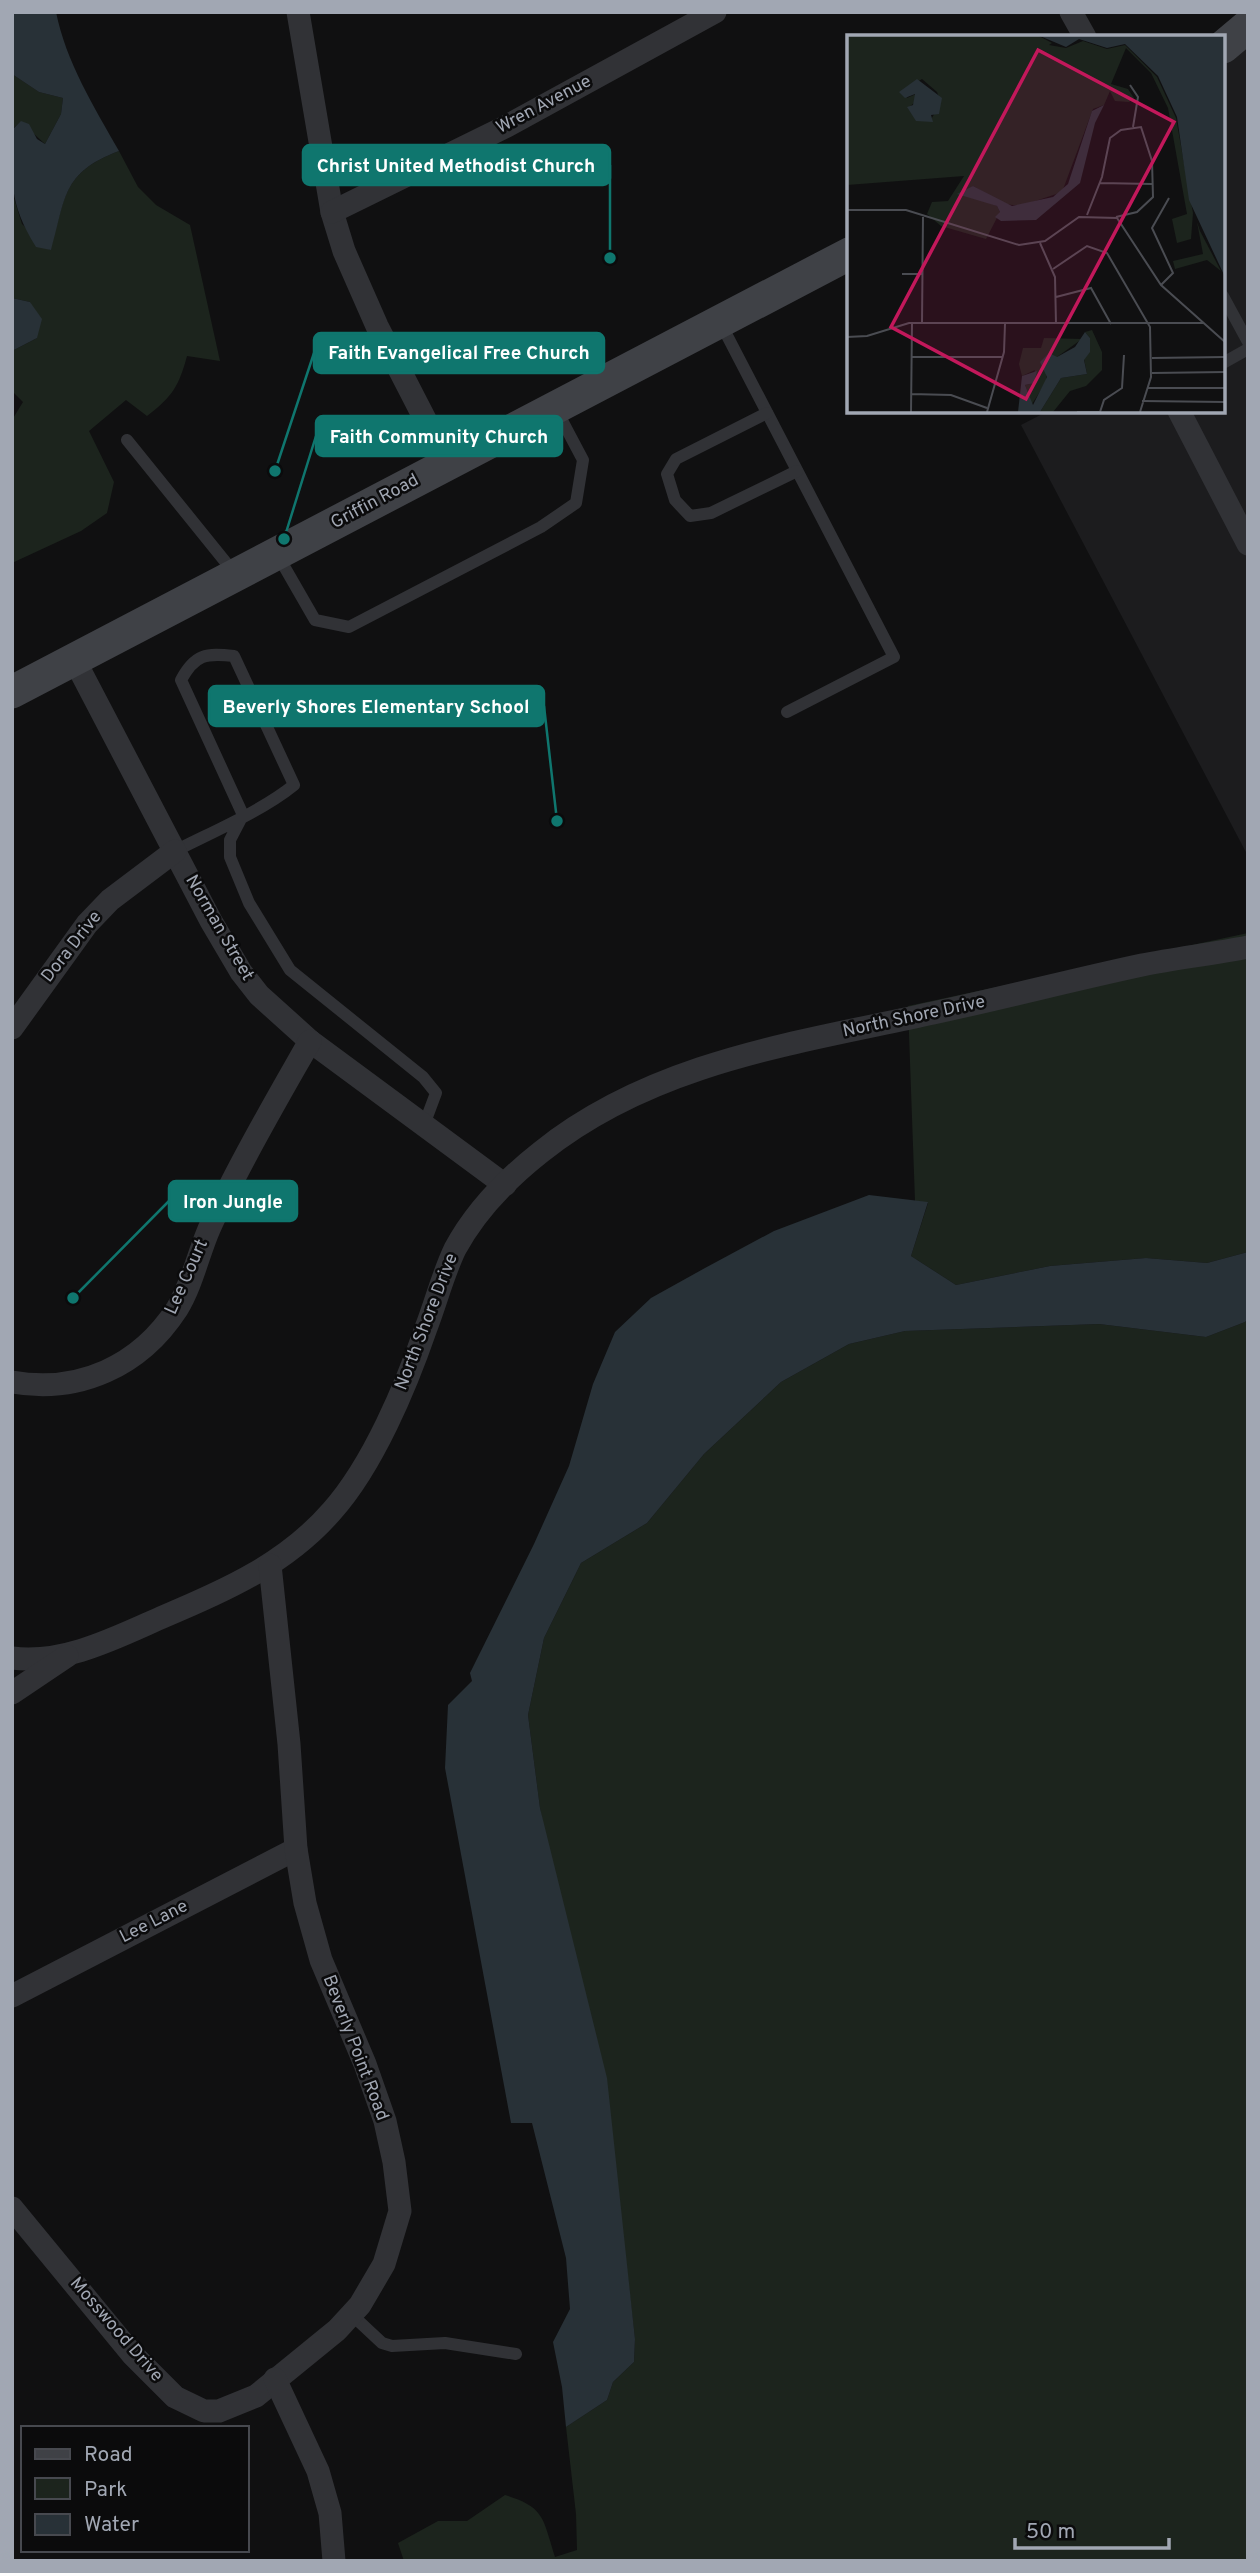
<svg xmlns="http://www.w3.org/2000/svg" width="1260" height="2573" viewBox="0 0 1260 2573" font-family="Overpass,sans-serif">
<rect width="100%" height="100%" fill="#101011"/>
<path fill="#1c1c1e" d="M1248 41V856L1021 425 1048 411H1223V61Z"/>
<g fill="#1c241d">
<path d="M12 74 39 92 63 98 61 114 45 144 21 122 12 129Z"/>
<path d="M119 151 138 187 156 205 190 225 220 361 187 356C179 386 172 397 147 416L126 400 89 431 114 482 107 513 81 531 12 563V420L23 402 12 391V351L37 338 30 302 12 298V192L22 224 50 250C66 198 61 173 119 151Z"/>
<path d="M1248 933V1252L1207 1263 1146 1258 1050 1266 956 1285 911 1256 928 1203 915 1201 908 1006Z"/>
<path d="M1248 1319V2561H404L398 2543 438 2521H467L505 2495C546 2507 543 2520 555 2557L577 2550 576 2514 566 2427 607 2400 613 2382 634 2362 635 2339 621 2218 540 1808 528 1715 544 1638 581 1563 647 1523 704 1454 781 1382 849 1344 905 1331 1099 1324 1206 1337 1245 1322Z"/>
</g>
<g fill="#283137">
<path d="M12 12H56C66 62 94 107 119 151 61 173 66 198 51 250L36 247C8 202 12 180 12 130L21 121 29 124 37 139 45 144 61 114 63 98 39 92 12 74Z"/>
<path d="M12 298 30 302 42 319 37 338 12 351Z"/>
<path d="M869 1195 928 1202 911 1256 956 1285 1050 1266 1146 1258 1207 1263 1248 1252V1319L1245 1322 1206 1337 1099 1324 905 1331 849 1344 781 1382 704 1454 647 1523 581 1563 544 1638 528 1715 540 1808 607 2078 635 2339 634 2362 613 2382 607 2400 566 2427 562 2387 553 2342 570 2309 566 2258 532 2123H511L445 1768 448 1705 472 1681 470 1673 534 1544 569 1466 593 1384 615 1332 651 1298 705 1268 774 1231Z"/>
</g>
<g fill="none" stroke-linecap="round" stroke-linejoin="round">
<g stroke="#313236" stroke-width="12">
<path d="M1223 296 1248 342"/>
<path d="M720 322 894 657 787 712"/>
<path d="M1223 363 1248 349"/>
<path d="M767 413 676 459 667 474 675 500 690 516 711 513 797 471"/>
<path d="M127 440 236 575"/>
<path d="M277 554 315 620 349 627 541 527 576 503 583 460 556 409"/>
<path d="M175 851C212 832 262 811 294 785L234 656C206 653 195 654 181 680L243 815 230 840V857L249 903 290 970 423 1077 436 1093 424 1125"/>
<path d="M351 2314 382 2343 392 2346 445 2343 516 2354"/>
</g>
<g stroke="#313236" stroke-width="23">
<path d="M298 12 332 212 344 251 377 326 448 464"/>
<path d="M1071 12 1085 37"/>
<path d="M332 212 507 126 715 12"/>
<path d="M1179 411 1248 544"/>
<path d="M74 659 211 921 241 972 259 995 310 1041 505 1185"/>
<path d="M12 1028 87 924 110 900 175 851"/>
<path d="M12 1382C79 1394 140 1366 177 1309 191 1286 197 1259 207 1234 212 1221 219 1208 225 1196 251 1143 281 1092 310 1041"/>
<path d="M12 1658C65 1665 119 1636 165 1616 227 1590 287 1563 332 1511 373 1465 406 1386 426 1328 436 1302 443 1274 455 1249 475 1212 508 1178 541 1152 653 1062 797 1043 933 1013 1003 998 1072 980 1142 965 1177 958 1213 954 1248 947"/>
<path d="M12 1693 67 1656"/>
<path d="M12 1996 296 1849"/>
<path d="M12 2208 132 2354 175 2397 204 2411H219L256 2396 337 2330 360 2305 384 2264 400 2211 394 2162 385 2121 365 2064 321 1960 305 1903 296 1849 289 1744 270 1565"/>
<path d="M275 2379 318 2471 330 2513 334 2561"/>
</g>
<g stroke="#3f4146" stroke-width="33">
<path d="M1223 47 1248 26"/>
<path d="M12 692 849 254"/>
</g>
</g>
<g text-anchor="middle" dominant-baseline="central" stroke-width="5" stroke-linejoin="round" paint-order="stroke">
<g font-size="18" fill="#a1a7b3" stroke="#0b0b0c">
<text transform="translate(544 105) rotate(-28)">Wren Avenue</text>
<text transform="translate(375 502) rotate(-28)">Griffin Road</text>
<text transform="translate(219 928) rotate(60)">Norman Street</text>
<text transform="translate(72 947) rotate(-52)">Dora Drive</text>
<text transform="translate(914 1017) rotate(-12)">North Shore Drive</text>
<text transform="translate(187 1277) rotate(-66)">Lee Court</text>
<text transform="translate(427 1322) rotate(-69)">North Shore Drive</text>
<text transform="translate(154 1922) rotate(-27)">Lee Lane</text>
<text transform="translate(355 2048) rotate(69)">Beverly Point Road</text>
<text transform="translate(116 2330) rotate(49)">Mosswood Drive</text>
</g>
</g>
<g transform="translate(847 35)">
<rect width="378" height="378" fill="#101011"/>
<path d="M0 1H192L205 8 202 10 219 13 236 6 260 14 278 10 310 42 329 83 346 178 344 204 330 208 325 184 340 179 321 73 304 38 279 13 264 49 281 54 287 63 282 67 268 66 263 56 257 70 246 74 215 157 174 171 158 169 126 151 117 158 150 171 153 177 139 204 94 191 80 179 85 167 101 166 117 141 0 150ZM75 44 90 57 94 68 83 86H70L61 73 67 68 69 59 60 63 65 50ZM350 187 353 196 374 236 360 225 328 234 326 226 356 219ZM245 295 255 317V335L239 351 223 356 206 377H193L214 343 240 339 237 324 243 303 238 297ZM197 303 235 304 210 322H201L199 347 185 369 178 350 183 349 188 335 175 341 172 329 176 313H194Z" fill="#1c241d" fill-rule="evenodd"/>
<path d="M193 1H378V242L342 165 330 82 311 41 278 9 260 13 232 4 219 12ZM70 44 95 63 92 79 84 80 86 87 69 86 60 72 66 70 68 59 58 63 52 57ZM257 70 248 88 233 148 189 185 154 186 148 182 153 177 150 171 110 159 126 151 165 171 206 162 221 149 245 76ZM238 297 243 303V317L237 325 240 339 214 343 193 377H171L175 341 190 336 187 348 178 350 186 370 200 342 193 327 202 318 210 322 228 312Z" fill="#283137"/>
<path fill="none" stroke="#4a4c52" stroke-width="2" d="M283 50 291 62 286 92M253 148 305 149M0 175H59L172 210 198 206 232 182 270 183 314 250 378 307M240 180 255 142 263 103 274 95 294 92 305 126 306 162 290 177 269 182M193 208 208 242 209 289M206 234 240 211 260 218 303 292 304 342 293 377M55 239H76M314 250 326 238 305 193 322 163M209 262 244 253 264 289M75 288 76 182M0 302 20 301 62 288H356M65 322H156M305 323 378 322M305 338 378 337M300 353H378M64 359 104 360 140 373M295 366 378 367M64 377 65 288M140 377 157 317 158 289M230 377H253M253 377 257 365 275 353 277 320"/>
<path fill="#c2185b" fill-opacity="0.15" stroke="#c2185b" stroke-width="3.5" d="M191 15 327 87 179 364 44 292Z"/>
<rect width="378" height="378" fill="none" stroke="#a1a7b3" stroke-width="3.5"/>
</g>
<path fill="none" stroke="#0f766e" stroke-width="2.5" d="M610 258L610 165M275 471L314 353M284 539L316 436M557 821L544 706M73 1298L169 1201"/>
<g fill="#0f766e" stroke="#0b0b0c" stroke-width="2.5">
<circle cx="610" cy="258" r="7"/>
<circle cx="275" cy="471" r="7"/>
<circle cx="284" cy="539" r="7"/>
<circle cx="557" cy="821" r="7"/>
<circle cx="73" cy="1298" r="7"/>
</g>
<g fill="#0f766e" stroke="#0f766e" stroke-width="2.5">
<rect x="303" y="145" width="307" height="40" rx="7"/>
<rect x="314" y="333" width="290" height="40" rx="7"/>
<rect x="316" y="416" width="246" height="40" rx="7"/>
<rect x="209" y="686" width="335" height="40" rx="7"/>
<rect x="169" y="1181" width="128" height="40" rx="7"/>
</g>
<g font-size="19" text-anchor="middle" font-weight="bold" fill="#fff">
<text x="456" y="172">Christ United Methodist Church</text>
<text x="459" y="359">Faith Evangelical Free Church</text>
<text x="439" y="443">Faith Community Church</text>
<text x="376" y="713">Beverly Shores Elementary School</text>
<text x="233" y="1208">Iron Jungle</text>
</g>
<rect width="1260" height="2573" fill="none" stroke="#a1a7b3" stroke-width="28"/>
<rect x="21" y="2426" width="228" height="126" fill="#0b0b0c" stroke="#47494f" stroke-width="2"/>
<rect x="35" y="2449" width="35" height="10" fill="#3f4146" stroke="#47494f" stroke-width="2"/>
<text x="84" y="2461" font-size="21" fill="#a1a7b3">Road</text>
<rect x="35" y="2478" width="35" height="21" fill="#1c241d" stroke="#47494f" stroke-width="2"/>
<text x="84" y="2496" font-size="21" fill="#a1a7b3">Park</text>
<rect x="35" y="2514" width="35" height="21" fill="#283137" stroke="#47494f" stroke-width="2"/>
<text x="84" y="2531" font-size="21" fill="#a1a7b3">Water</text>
<path d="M1015 2538v10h154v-10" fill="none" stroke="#a1a7b3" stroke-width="3.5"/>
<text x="1026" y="2538" font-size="21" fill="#a1a7b3" stroke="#0b0b0c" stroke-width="5" paint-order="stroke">50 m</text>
</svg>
